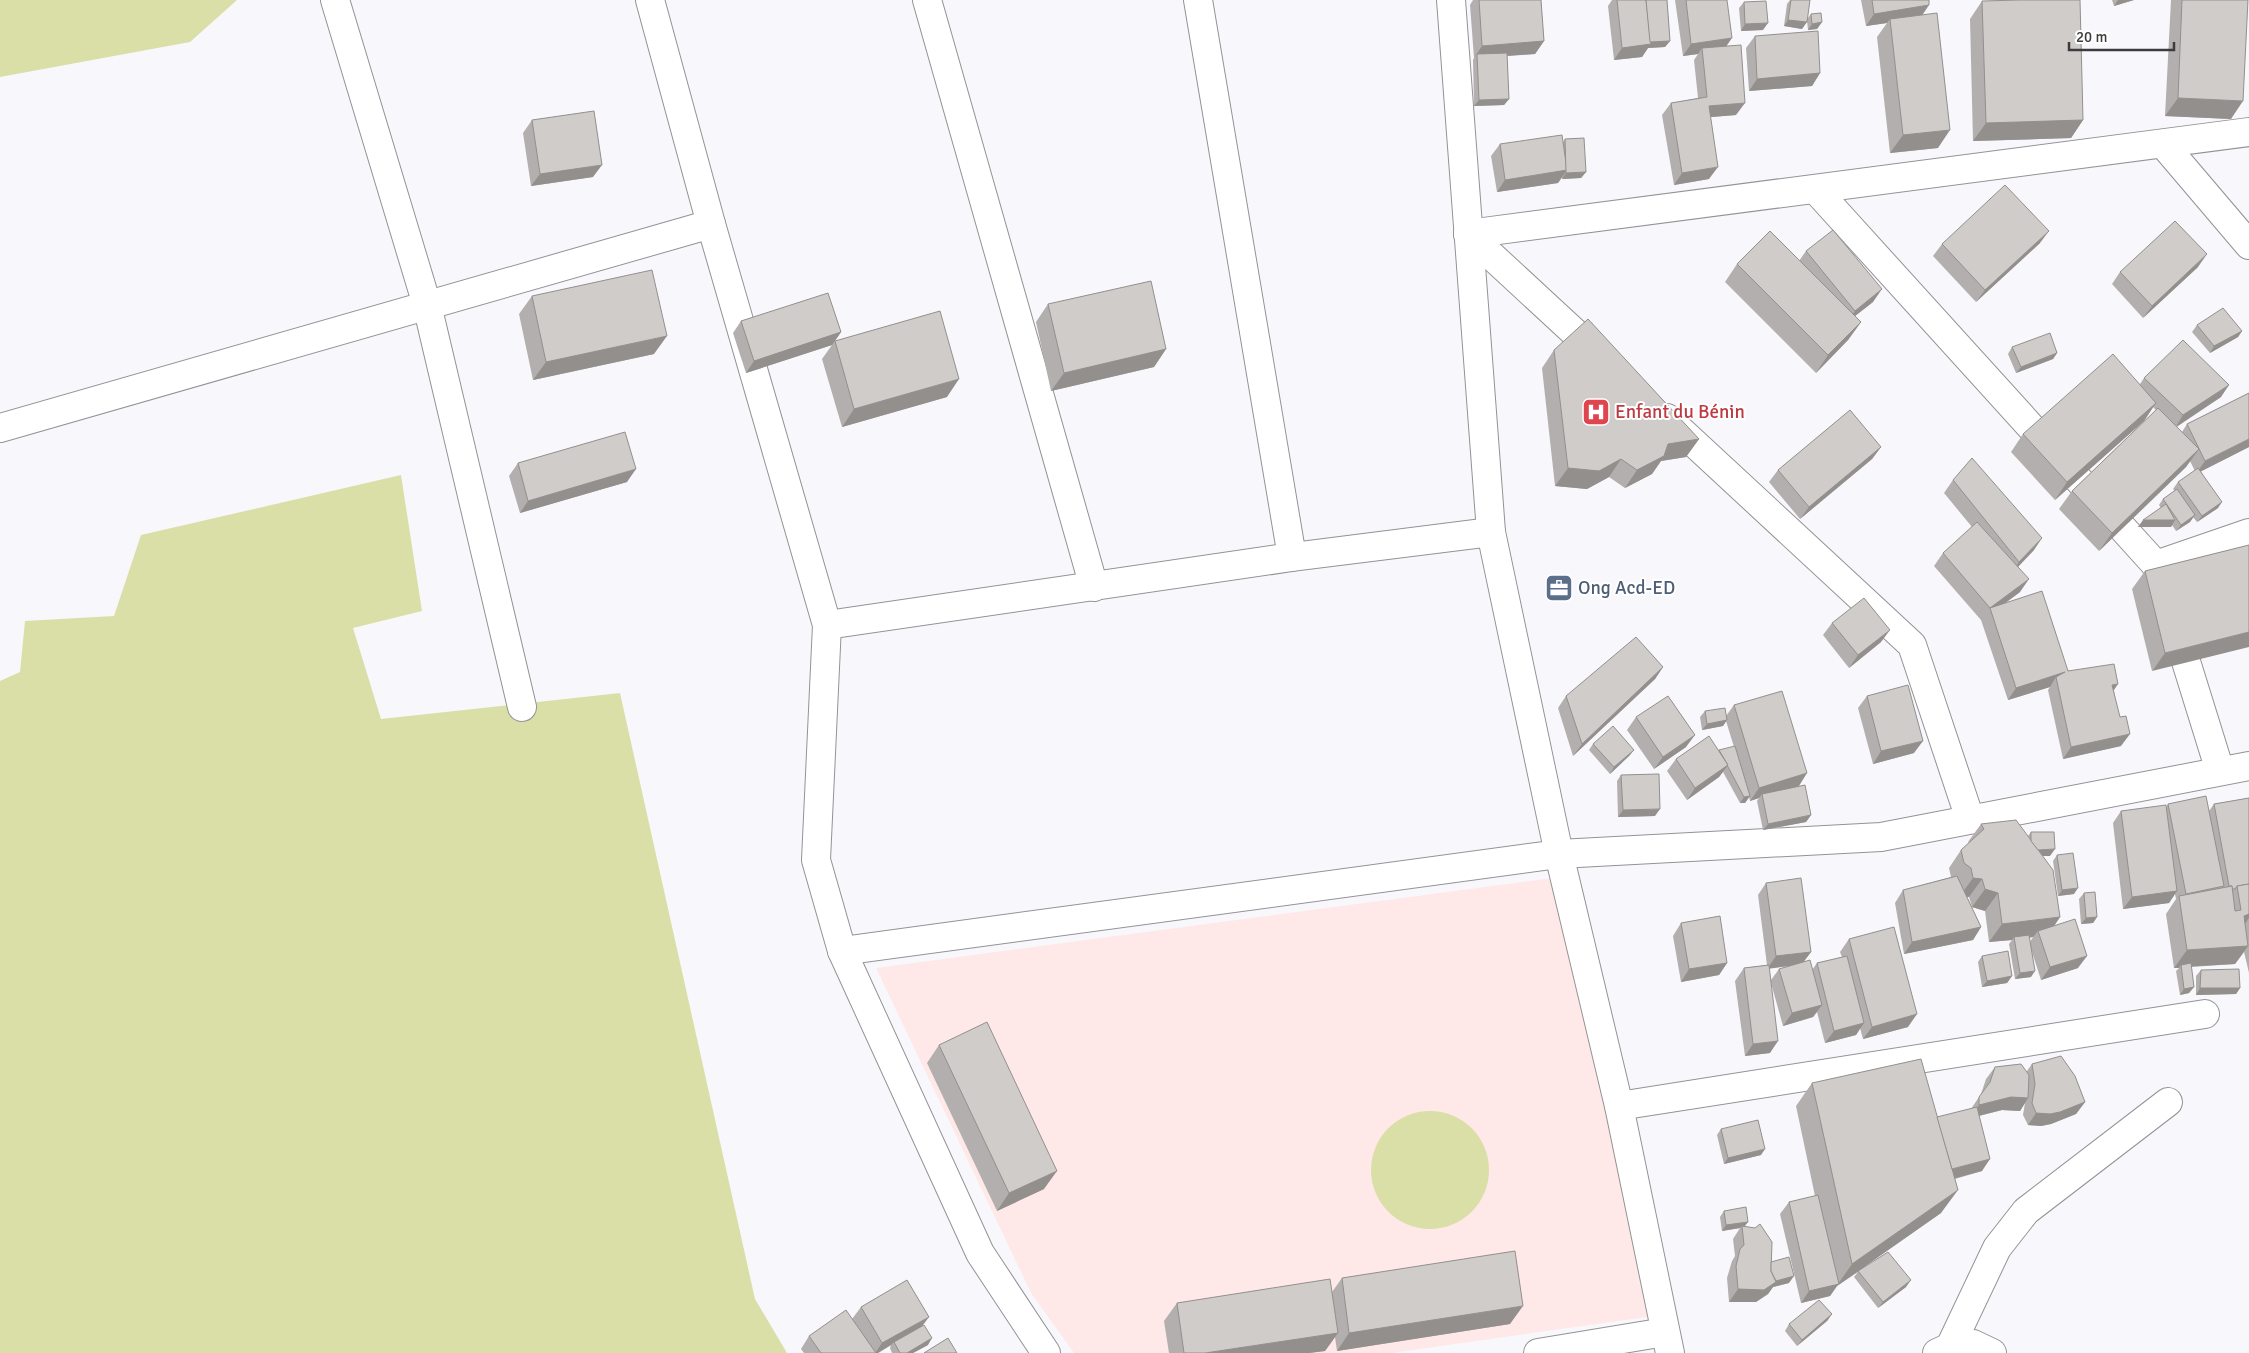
<svg xmlns="http://www.w3.org/2000/svg" width="2249" height="1353" viewBox="0 0 2249 1353" font-family="Signika,sans-serif">
<rect width="100%" height="100%" fill="#f8f8fc"/>
<path fill="#ffe9e8" d="M1567 876 1661 1315 1392 1353H1074L1031 1293 876 968Z"/>
<g fill="#dadfa8">
<path d="M0 0H237L190 42 0 77Z"/>
<path d="M401 475 422 611 353 628 381 719 620 693 755 1299 787 1353H0V681L20 672 25 621 114 616 141 535Z"/>
<circle cx="1430" cy="1170" r="59"/>
</g>
<g fill="none" stroke-linecap="round" stroke-linejoin="round">
<g stroke="#939396" stroke-width="30">
<g id="minor">
<path d="M335 0 427 305 522 707"/>
<path d="M650 0 711 224 827 625 816 860 842 951 980 1253 1046 1353"/>
<path d="M927 0 1094 587"/>
<path d="M1198 0 1292 557"/>
<path d="M1451 0 1491 532 1559 854 1619 1106 1670 1353"/>
<path d="M2164 145 2249 245"/>
<path d="M1816 190 2156 565 2220 771"/>
<path d="M1468 234 1601 357"/>
<path d="M1468 234 2249 132"/>
<path d="M1667 418 1912 645 1970 819"/>
<path d="M0 428 711 224"/>
<path d="M2156 565 2249 533"/>
<path d="M827 625 1292 557 1491 532"/>
<path d="M842 951 1559 854 1881 837 2249 766"/>
<path d="M1619 1106 2205 1014"/>
<path d="M1950 1347 1997 1248 2026 1211 2168 1102"/>
<path d="M1538 1353 1665 1332"/>
<path d="M1937 1353 1950 1347 1973 1344 1992 1353"/>
</g>
</g>
<use href="#minor" stroke="#fff" stroke-width="28"/>
</g>
<g fill="#b3afae" fill-rule="evenodd">
<path d="M1473 0H1541L1544 41 1535 54 1507 56 1509 99 1504 105 1474 106 1473 60 1474 58 1470 5Z"/>
<path d="M1612 0H1667L1670 41 1665 47 1648 48 1642 57 1614 60 1608 6Z"/>
<path d="M1675 0H1727V46L1736 115 1710 117 1709 179 1674 185 1662 115 1671 103 1698 98 1694 60 1698 54 1683 56Z"/>
<path d="M1790 0H1807V19L1811 14 1822 22 1817 29 1808 30 1807 21 1802 29 1784 26 1787 4Z"/>
<path d="M1861 0H1929L1922 15 1938 148 1890 153 1877 37 1887 23 1866 26Z"/>
<path d="M2112 0H2134L2114 6Z"/>
<path d="M2171 0H2248L2231 119 2165 116Z"/>
<path d="M1982 1 2083 120 2071 138 1973 141 1970 19Z"/>
<path d="M1744 2 1763 30 1741 31 1739 8Z"/>
<path d="M1755 36 1820 73 1812 86 1749 91 1746 48Z"/>
<path d="M532 120 593 177 531 186 523 133Z"/>
<path d="M1565 139 1586 172 1581 178 1562 179V177L1558 183 1497 192 1491 156 1500 144 1563 142Z"/>
<path d="M2040 243 1976 302 1933 256 1942 244Z"/>
<path d="M1806 251 1873 302 1855 316 1861 322 1848 340 1816 373 1725 282 1737 264 1799 261Z"/>
<path d="M2198 267 2143 318 2112 284 2120 272Z"/>
<path d="M532 296 654 354 533 380 519 314Z"/>
<path d="M1048 304 1166 349 1154 367 1051 391 1036 322Z"/>
<path d="M741 321 841 332 835 341 947 397 842 427 822 359 832 345 746 373 733 333Z"/>
<path d="M2197 325 2242 331 2238 337 2210 353 2192 332Z"/>
<path d="M2012 347 2057 353 2053 359 2016 373 2008 354Z"/>
<path d="M1554 350 1699 439 1686 457 1661 461 1652 474 1625 488 1609 477 1587 489 1555 486 1542 368Z"/>
<path d="M2144 378 2221 397 2176 426 2182 432 2187 424 2249 393V447L2201 471 2218 508 2197 522 2193 517 2190 522 2176 531 2172 525 2171 527H2138L2161 508 2159 505 2163 499 2175 491 2173 489 2178 482 2195 471 2190 461 2186 467 2099 551 2059 509 2072 491 2156 410 2153 407 2144 421 2055 500 2011 452 2023 434 2140 384Z"/>
<path d="M1881 447 1872 459 1800 519 1769 482 1778 470Z"/>
<path d="M518 463 627 482 520 513 509 476Z"/>
<path d="M1953 480 2034 550 2018 567 2020 592 2005 603 2068 671 2114 691 2121 746 2063 759 2048 690 2050 687 2008 700 1981 620 1934 566 1943 553 1972 527 1944 493Z"/>
<path d="M2249 545 2152 671 2132 589 2145 571Z"/>
<path d="M1832 623 1881 642 1849 668 1823 635Z"/>
<path d="M1663 667 1655 679 1573 756 1558 708 1566 696Z"/>
<path d="M1867 696 1914 753 1873 764 1858 708Z"/>
<path d="M1734 705 1799 786 1790 788 1811 815 1806 822 1763 830 1757 801 1759 798 1750 801 1749 797 1745 803H1740L1723 772 1719 777 1687 800 1667 771 1676 759 1734 747 1726 721 1723 726 1702 730 1700 717 1705 711 1726 716Z"/>
<path d="M1636 717 1686 747 1654 769 1627 730Z"/>
<path d="M1593 744 1634 750 1629 756 1610 774 1589 750Z"/>
<path d="M1621 775 1655 816 1618 817 1617 781Z"/>
<path d="M2249 798V973L2244 952 2235 964 2191 967 2194 987 2189 993 2180 995 2176 971 2179 968H2174L2166 914 2176 899 2175 894 2169 903 2123 909 2113 823 2121 811 2166 807 2168 804 2209 811 2214 804Z"/>
<path d="M1981 824 2028 836 2031 832 2050 856H2042L2060 917 2054 926 2078 968 2041 980 2032 952 2031 977 2015 979 2009 944 2012 940 1989 942 1985 911 1972 907 1969 897H1967L1981 927 1973 940 1904 954 1895 903 1903 890 1951 877 1949 868 1961 850 1969 843 1968 842ZM2033 937 2030 942 2029 938Z"/>
<path d="M2057 855 2074 894 2058 896 2053 861Z"/>
<path d="M1766 883 1811 952 1804 961 1812 970 1817 963 1842 957 1840 952 1849 939 1908 1027 1863 1039 1860 1028 1856 1035 1825 1043 1817 1012 1813 1017 1783 1026 1771 983 1770 1053 1745 1056 1735 981 1744 968 1767 965 1758 895ZM1788 966 1779 969 1771 980 1769 968Z"/>
<path d="M2084 893 2097 917 2093 923 2081 924 2079 899Z"/>
<path d="M1681 923 1727 963 1719 975 1681 982 1673 936Z"/>
<path d="M1982 956 2012 976 2007 983 1982 987 1978 962Z"/>
<path d="M2201 970 2240 988 2236 994 2196 995V976Z"/>
<path d="M939 1045 1044 1189 997 1211 927 1063Z"/>
<path d="M2032 1064 2085 1102 2076 1114 2051 1124 2041 1126 2028 1125 2023 1115 2025 1103 2020 1111 2002 1110 1979 1116 1982 1171 1955 1179 1941 1213 1865 1266 1906 1287 1878 1308 1854 1277 1858 1272 1837 1286 1830 1296 1801 1303 1780 1214 1789 1202 1815 1196 1796 1106 1812 1083 1937 1117 1971 1109 1981 1094 1986 1079 1995 1067 2027 1071Z"/>
<path d="M1721 1129 1761 1155 1724 1164 1717 1135Z"/>
<path d="M1724 1211 1748 1222 1744 1227 1771 1262 1789 1283 1773 1287 1768 1294 1756 1302H1729L1727 1278 1732 1261 1735 1256 1733 1239 1740 1228 1722 1231 1720 1217Z"/>
<path d="M1342 1278 1510 1324 1337 1351 1335 1337 1325 1351 1309 1353H1169L1164 1321 1177 1303 1332 1292Z"/>
<path d="M861 1307 922 1326 928 1345 913 1353H892L890 1348 891 1345 878 1353H804L801 1349 809 1336 852 1319Z"/>
<path d="M1832 1314 1827 1321 1797 1346 1785 1331 1789 1324Z"/>
</g>
<g fill="#928f8d">
<path d="M2118 0H2134L2114 6Z"/>
<path d="M1929 5 1921 17 1890 19 1887 23 1866 26 1874 14Z"/>
<path d="M1788 20 1807 22 1802 29 1784 26Z"/>
<path d="M1822 22 1817 29 1808 30 1812 24Z"/>
<path d="M1768 23 1763 30 1741 31 1745 24Z"/>
<path d="M1732 38 1723 51 1702 48 1698 54 1683 56 1691 44Z"/>
<path d="M1544 41 1535 54 1477 58V54L1474 58 1482 46Z"/>
<path d="M1670 41 1665 47 1648 48 1642 57 1614 60 1622 48 1646 42Z"/>
<path d="M1820 73 1812 86 1749 91 1757 79Z"/>
<path d="M2178 98 2243 101 2231 119 2165 116Z"/>
<path d="M1509 99 1504 105 1474 106 1479 100Z"/>
<path d="M1745 103 1736 115 1700 118 1709 106Z"/>
<path d="M2083 120 2071 138 1973 141 1986 123Z"/>
<path d="M1950 130 1938 148 1890 153 1903 135Z"/>
<path d="M602 165 593 177 531 186 540 174Z"/>
<path d="M1718 167 1709 179 1674 185 1682 173Z"/>
<path d="M1567 170 1558 183 1497 192 1505 180Z"/>
<path d="M1586 172 1581 178 1562 179 1566 173Z"/>
<path d="M2049 231 2040 243 1976 302 1985 290Z"/>
<path d="M2207 254 2198 267 2143 318 2152 306Z"/>
<path d="M1882 289 1873 302 1846 323 1855 311Z"/>
<path d="M1861 322 1848 340 1816 373 1828 355Z"/>
<path d="M2242 331 2238 337 2210 353 2214 346Z"/>
<path d="M841 332 832 345 746 373 754 361Z"/>
<path d="M667 336 654 354 533 380 546 362Z"/>
<path d="M1166 349 1154 367 1051 391 1064 373Z"/>
<path d="M2057 353 2053 359 2016 373 2021 367Z"/>
<path d="M959 379 947 397 842 427 854 409Z"/>
<path d="M2229 385 2221 397 2175 428 2183 415Z"/>
<path d="M2156 403 2144 421 2055 500 2067 482Z"/>
<path d="M1699 439 1686 457 1661 461 1652 474 1625 488 1637 470 1668 444Z"/>
<path d="M2249 439V447L2196 474 2205 461Z"/>
<path d="M1881 447 1872 459 1800 519 1809 507Z"/>
<path d="M2199 449 2186 467 2099 551 2112 533Z"/>
<path d="M1621 459 1609 477 1587 489 1555 486 1568 468Z"/>
<path d="M636 469 627 482 520 513 528 501Z"/>
<path d="M2222 502 2218 508 2197 522 2202 516Z"/>
<path d="M2195 515 2190 522 2176 531 2181 525Z"/>
<path d="M2143 520H2175L2171 527H2138Z"/>
<path d="M2042 538 2034 550 2011 574 2019 562Z"/>
<path d="M2029 579 2020 592 1992 613 1990 608Z"/>
<path d="M1890 630 1881 642 1849 668 1858 655Z"/>
<path d="M2249 632V647L2152 671 2165 653Z"/>
<path d="M1663 667 1655 679 1573 756 1582 744Z"/>
<path d="M2065 672 2056 677 2050 687 2008 700 2016 688Z"/>
<path d="M2118 684 2110 696 2112 685Z"/>
<path d="M1727 720 1723 726 1702 730 1707 724Z"/>
<path d="M2130 734 2121 746 2063 759 2071 747Z"/>
<path d="M1695 735 1686 747 1654 769 1663 757Z"/>
<path d="M1923 741 1914 753 1873 764 1881 751Z"/>
<path d="M1634 750 1629 756 1610 774 1614 767Z"/>
<path d="M1728 765 1719 777 1687 800 1695 788Z"/>
<path d="M1807 773 1799 786 1762 797V794L1759 798 1750 801 1759 788Z"/>
<path d="M1750 796 1745 803H1740L1744 797Z"/>
<path d="M1660 809 1655 816 1618 817 1623 810Z"/>
<path d="M1811 815 1806 822 1763 830 1768 824Z"/>
<path d="M2055 849 2050 856H2027L2031 850Z"/>
<path d="M1973 878 1982 879 1969 897 1960 896Z"/>
<path d="M2078 888 2074 894 2058 896 2062 890Z"/>
<path d="M1985 889 1998 893 1985 911 1972 907Z"/>
<path d="M2177 891 2169 903 2123 909 2132 897Z"/>
<path d="M2249 914V918L2240 931 2244 916Z"/>
<path d="M2060 917 2048 935 2038 931 2033 937 2014 939V937L2012 940 1989 942 2002 924Z"/>
<path d="M2097 917 2093 923 2081 924 2086 918Z"/>
<path d="M1981 927 1973 940 1904 954 1912 942Z"/>
<path d="M2248 946 2235 964 2181 967V965L2179 968H2174L2187 950Z"/>
<path d="M1811 952 1802 964 1767 969 1776 956Z"/>
<path d="M2087 956 2078 968 2041 980 2050 967Z"/>
<path d="M1727 963 1719 975 1681 982 1689 969Z"/>
<path d="M2035 971 2031 977 2015 979 2020 973Z"/>
<path d="M2012 976 2007 983 1982 987 1987 981Z"/>
<path d="M2194 987 2189 993 2180 995 2184 989Z"/>
<path d="M2200 988H2240L2236 994 2196 995Z"/>
<path d="M1822 1005 1813 1017 1783 1026 1792 1013Z"/>
<path d="M1917 1014 1908 1027 1863 1039 1872 1027Z"/>
<path d="M1864 1023 1856 1035 1825 1043 1834 1031Z"/>
<path d="M1778 1041 1770 1053 1745 1056 1753 1044Z"/>
<path d="M2011 1097 2028 1098 2020 1111 2002 1110 1970 1118 1979 1105Z"/>
<path d="M2085 1102 2076 1114 2051 1124 2041 1126 2028 1125 2036 1113Z"/>
<path d="M1765 1149 1761 1155 1724 1164 1728 1158Z"/>
<path d="M1990 1159 1982 1171 1937 1183 1946 1171Z"/>
<path d="M1057 1171 1044 1189 997 1211 1009 1193Z"/>
<path d="M1958 1190 1941 1213 1837 1286 1830 1296 1801 1303 1809 1291 1838 1284 1852 1264Z"/>
<path d="M1748 1222 1743 1228 1742 1226 1740 1228 1722 1231 1726 1225Z"/>
<path d="M1794 1276 1789 1283 1773 1287 1768 1294 1756 1302H1729L1738 1289Z"/>
<path d="M1911 1280 1906 1287 1878 1308 1883 1302Z"/>
<path d="M1523 1306 1510 1324 1337 1351 1349 1333Z"/>
<path d="M1832 1314 1827 1321 1797 1346 1802 1340Z"/>
<path d="M929 1317 920 1329 894 1342 891 1345 878 1353H875L882 1343Z"/>
<path d="M1338 1333 1325 1351 1309 1353H1205Z"/>
<path d="M932 1338 928 1345 913 1353H907Z"/>
</g>
<g fill="#d0ccca" stroke="#928f8d">
<path d="M1479 0H1541L1544 41 1482 46Z"/>
<path d="M1617 0H1646L1651 44 1622 48Z"/>
<path d="M1646 0H1667L1670 41 1650 42Z"/>
<path d="M1686 0H1727L1732 38 1691 44Z"/>
<path d="M1791 0H1810L1807 22 1788 20Z"/>
<path d="M1872 0H1929V5L1874 14Z"/>
<path d="M2020 0H2080L2083 120 1986 123 1982 1Z"/>
<path d="M2182 0H2248L2243 101 2178 98Z"/>
<path d="M1766 1 1768 23 1745 24 1744 2Z"/>
<path d="M1821 13 1822 22 1812 24 1811 14Z"/>
<path d="M1937 13 1950 130 1903 135 1890 19Z"/>
<path d="M1818 31 1820 73 1757 79 1755 36Z"/>
<path d="M1741 45 1745 103 1709 106 1718 167 1682 173 1671 103 1707 97 1702 48Z"/>
<path d="M1507 53 1509 99 1479 100 1477 54Z"/>
<path d="M594 111 602 165 540 174 532 120Z"/>
<path d="M1562 135 1567 170 1505 180 1500 144Z"/>
<path d="M1584 138 1586 172 1566 173 1565 139Z"/>
<path d="M2005 185 2049 231 1985 290 1942 244Z"/>
<path d="M2175 221 2207 254 2152 306 2120 272Z"/>
<path d="M1833 230 1882 289 1855 311 1806 251Z"/>
<path d="M1770 231 1861 322 1828 355 1737 264Z"/>
<path d="M652 270 667 336 546 362 532 296Z"/>
<path d="M1151 281 1166 349 1064 373 1048 304Z"/>
<path d="M828 293 841 332 754 361 741 321Z"/>
<path d="M2223 308 2242 331 2214 346 2197 325Z"/>
<path d="M940 311 959 379 854 409 835 341Z"/>
<path d="M1588 319 1699 439 1668 444 1664 456 1637 470 1621 459 1599 471 1568 468 1554 350Z"/>
<path d="M2050 333 2057 353 2021 367 2012 347Z"/>
<path d="M2183 340 2229 385 2183 415 2144 378Z"/>
<path d="M2113 354 2156 403 2067 482 2023 434Z"/>
<path d="M2249 393V439L2205 461 2187 424Z"/>
<path d="M2158 408 2199 449 2112 533 2072 491Z"/>
<path d="M1850 410 1881 447 1809 507 1778 470Z"/>
<path d="M625 432 636 469 528 501 518 463Z"/>
<path d="M1972 458 2042 538 2019 562 1953 480Z"/>
<path d="M2198 468 2222 502 2202 516 2178 482Z"/>
<path d="M2177 489 2195 515 2181 525 2163 499Z"/>
<path d="M2166 504 2175 520H2143Z"/>
<path d="M1977 522 2029 579 1990 608 1943 553Z"/>
<path d="M2249 545V632L2165 653 2145 571Z"/>
<path d="M2042 591 2068 671 2114 664 2118 684 2112 685 2120 717 2126 716 2130 734 2071 747 2056 677 2065 672 2016 688 1990 608Z"/>
<path d="M1864 598 1890 630 1858 655 1832 623Z"/>
<path d="M1636 637 1663 667 1582 744 1566 696Z"/>
<path d="M1908 685 1923 741 1881 751 1867 696Z"/>
<path d="M1782 691 1807 773 1759 788 1734 705Z"/>
<path d="M1668 696 1695 735 1663 757 1636 717Z"/>
<path d="M1725 708 1727 720 1707 724 1705 711Z"/>
<path d="M1613 726 1634 750 1614 767 1593 744Z"/>
<path d="M1709 736 1728 765 1695 788 1676 759Z"/>
<path d="M1735 746 1750 796 1744 797 1727 765H1728L1719 750Z"/>
<path d="M1659 774 1660 809 1623 810 1621 775Z"/>
<path d="M1805 785 1811 815 1768 824 1762 794Z"/>
<path d="M2206 796 2224 886 2186 894 2168 804Z"/>
<path d="M2249 798V884L2237 886 2235 889H2232V886H2229L2214 804Z"/>
<path d="M2166 805 2177 891 2132 897 2121 811Z"/>
<path d="M2016 820 2053 870 2060 917 2002 924 1998 893 1985 889 1982 879 1973 878 1971 868 1964 863 1961 850 1984 829 1981 824Z"/>
<path d="M2031 832H2054L2055 849 2038 850 2031 841Z"/>
<path d="M2073 853 2078 888 2062 890 2057 855Z"/>
<path d="M1957 876 1981 927 1912 942 1903 890Z"/>
<path d="M1801 878 1811 952 1776 956 1766 883Z"/>
<path d="M2249 884V914L2244 916 2248 946 2187 950 2179 896 2232 886 2235 911 2241 910 2237 886Z"/>
<path d="M2095 892 2097 917 2086 918 2084 893Z"/>
<path d="M1720 916 1727 963 1689 969 1681 923Z"/>
<path d="M2075 919 2087 956 2050 967 2038 931Z"/>
<path d="M1894 927 1917 1014 1872 1027 1849 939Z"/>
<path d="M2029 935 2035 971 2020 973 2014 937Z"/>
<path d="M2008 951 2012 976 1987 981 1982 956Z"/>
<path d="M1847 956 1864 1023 1834 1031 1817 963Z"/>
<path d="M1810 960 1822 1005 1792 1013 1779 969Z"/>
<path d="M2191 963 2194 987 2184 989 2181 965Z"/>
<path d="M1769 965 1778 1041 1753 1044 1744 968Z"/>
<path d="M2239 969 2240 988H2200L2201 970Z"/>
<path d="M987 1022 1057 1171 1009 1193 939 1045Z"/>
<path d="M2061 1056 2075 1076 2085 1102 2060 1112 2050 1114 2036 1113 2032 1103 2035 1084 2032 1064Z"/>
<path d="M1921 1059 1958 1190 1852 1264 1812 1083Z"/>
<path d="M2021 1064 2029 1075 2028 1098 2011 1097 1979 1105V1097L1990 1082 1995 1067Z"/>
<path d="M1977 1107 1990 1159 1952 1169 1937 1117Z"/>
<path d="M1758 1120 1765 1149 1728 1158 1721 1129Z"/>
<path d="M1818 1195 1839 1284 1809 1291 1789 1202Z"/>
<path d="M1746 1207 1748 1222 1726 1225 1724 1211Z"/>
<path d="M1760 1224 1772 1242 1771 1271 1776 1282 1764 1290 1738 1289 1736 1266 1740 1249 1744 1245 1742 1226 1755 1228Z"/>
<path d="M1515 1251 1523 1306 1349 1333 1342 1278Z"/>
<path d="M1888 1252 1911 1280 1883 1302 1858 1271Z"/>
<path d="M1789 1257 1794 1276 1776 1281 1771 1271V1262Z"/>
<path d="M1330 1279 1338 1333 1205 1353H1184L1177 1303Z"/>
<path d="M907 1280 929 1317 882 1343 861 1307Z"/>
<path d="M1819 1300 1832 1314 1802 1340 1789 1324Z"/>
<path d="M846 1310 876 1353H821L809 1336Z"/>
<path d="M924 1325 932 1338 907 1353H900L894 1342Z"/>
<path d="M948 1338 957 1353H924Z"/>
</g>
<defs>
<g id="hospital-square" transform="scale(1.4375)"><rect x="-9" y="-9" width="18" height="18" rx="4" fill="#e0444e" stroke="#fff"/><path d="M-5-5h3v3.5h4V-5h3V5h-3V1.5h-4V5h-3Z" fill="#fff"/></g>
<g id="office-square" transform="scale(1.4375)"><rect x="-9" y="-9" width="18" height="18" rx="4" fill="#5c6f8a" stroke="#fff"/><path d="M-6-3h4V-5.5h4V-3h4V5H-6ZM-1-4.5V-3h2v-1.5ZM-6 0V1H6V0Z" fill="#fff"/></g>
</defs>
<g fill-rule="evenodd">
<use href="#hospital-square" x="1596" y="412"/>
<use href="#office-square" x="1559" y="588"/>
</g>
<g text-anchor="middle" dominant-baseline="central" stroke-width="4" stroke-linejoin="round" paint-order="stroke">
<g font-size="19" fill="#be3a42" stroke="#fff" text-anchor="start">
<text x="1615" y="412">Enfant du Bénin</text>
</g>
<g font-size="19" fill="#4e5e75" stroke="#fff" text-anchor="start">
<text x="1578" y="588">Ong Acd-ED</text>
</g>
</g>
<path d="M2069 42v8h105v-8" fill="none" stroke="#3c3c3e" stroke-width="2.5"/>
<text x="2076" y="42" font-size="15" fill="#3c3c3e" stroke="#ffffff" stroke-width="4" paint-order="stroke">20 m</text>
</svg>
